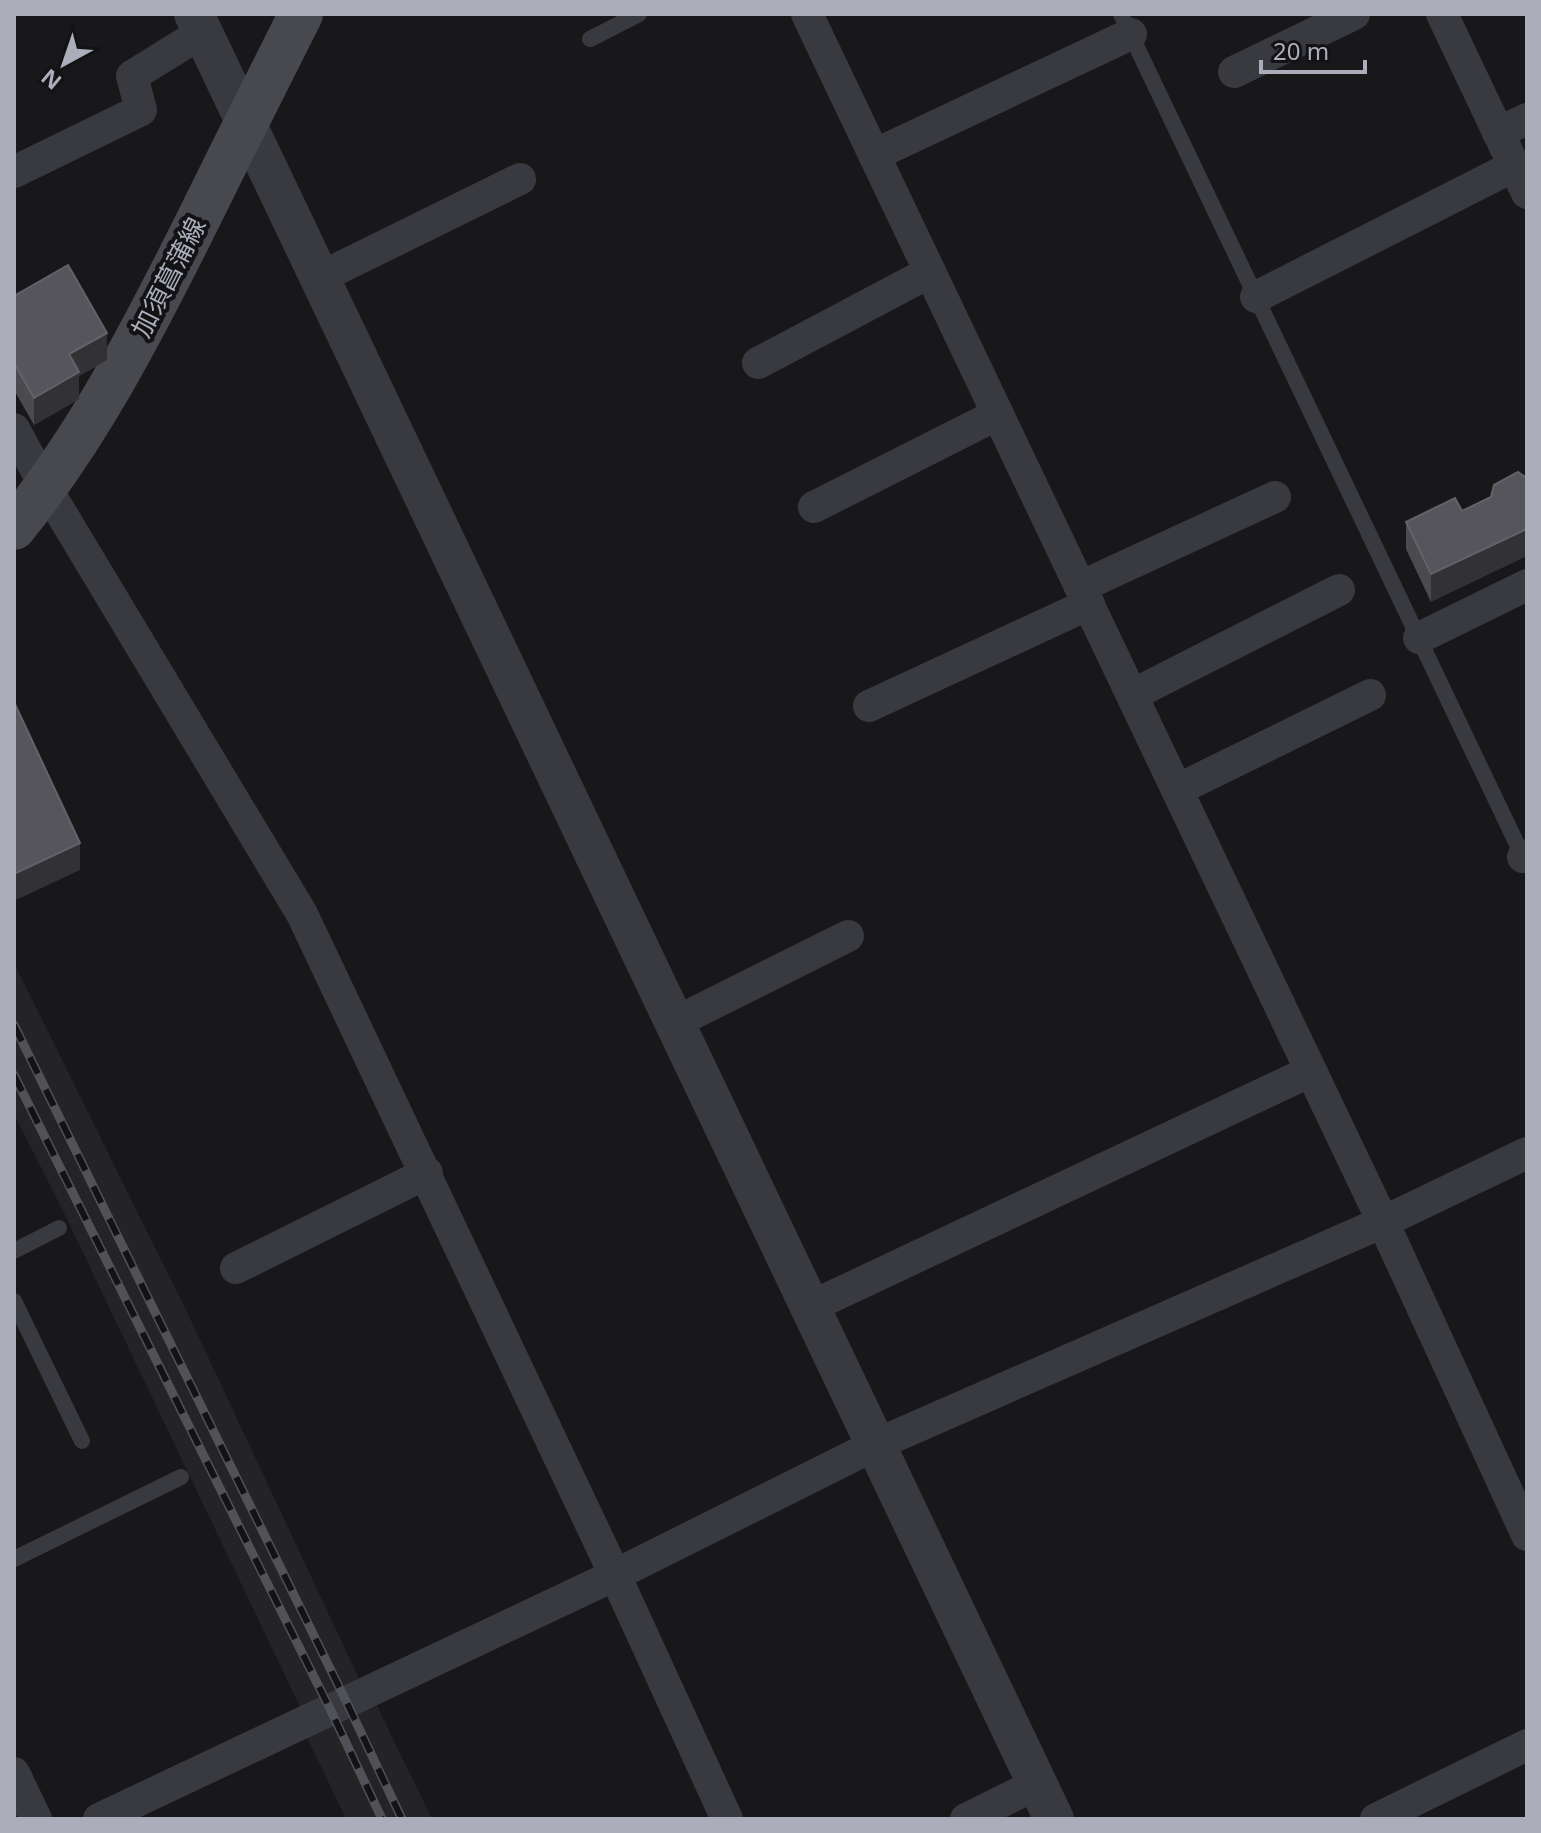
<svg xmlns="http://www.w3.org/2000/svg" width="1541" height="1833" viewBox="0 0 1541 1833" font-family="'Noto Sans','Noto Sans JP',sans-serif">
<rect width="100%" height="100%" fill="#18181a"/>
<g fill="#242427">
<path d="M14 963 186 1310 361 1683 302 1711 65 1215 14 1114Z"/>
<path d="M375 1702 432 1819H346L306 1735Z"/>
</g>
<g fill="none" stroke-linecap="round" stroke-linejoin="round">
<g stroke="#393a3f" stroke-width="16">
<path d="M1121 14 1525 861"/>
<path d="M590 39 639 14"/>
<path d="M14 1251 59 1228"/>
<path d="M14 1301 82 1441"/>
<path d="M14 1559 181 1477"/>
</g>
<g stroke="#393a3f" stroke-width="32">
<path d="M807 14 1383 1222 1527 1535"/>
<path d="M1442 14 1527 193"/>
<path d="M1234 72 1354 14"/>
<path d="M1498 133 1527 119"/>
<path d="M874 155 1131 34"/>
<path d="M14 172 141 110 132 76 203 32"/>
<path d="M319 278 520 179"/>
<path d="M1256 297 1514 166"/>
<path d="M758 363 930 272"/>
<path d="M14 429 46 488 302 914 615 1575 727 1819"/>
<path d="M814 507 998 414"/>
<path d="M1080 587 1275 497"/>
<path d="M1419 638 1527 585"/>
<path d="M1132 695 1339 590"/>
<path d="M869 706 1089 604"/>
<path d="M1177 790 1370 695"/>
<path d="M1523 857 1527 855"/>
<path d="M674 1023 848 936"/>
<path d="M236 1268 427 1173"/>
<path d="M810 1307 1311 1071"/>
<path d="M14 1773 36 1819"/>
<path d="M99 1819 615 1575 875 1445 1383 1222 1527 1153"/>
<path d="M966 1819 1037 1784"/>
<path d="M1376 1819 1527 1745"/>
</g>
<path stroke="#393a3f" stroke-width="40" d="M194 14 1054 1819"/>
<path stroke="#47494f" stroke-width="44" d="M14 528C89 435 142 332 195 226 230 155 265 85 301 14"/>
<g stroke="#505258" stroke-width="9">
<g id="rail">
<path d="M14 1025 347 1703 402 1819"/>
<path d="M14 1075 331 1711 382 1819"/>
</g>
</g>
<use href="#rail" stroke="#131315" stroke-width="6" stroke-dasharray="18" stroke-linecap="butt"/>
</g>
<g fill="#4a4a4f">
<path d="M14 296 107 360 79 376V399L34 425 14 390Z"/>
<path d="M1518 472 1431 602 1406 549V522L1462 511 1491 497Z"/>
</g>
<g fill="#323235">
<path d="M107 333V360L79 376V399L34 425V398L69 354Z"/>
<path d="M1527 529V556L1431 602V574Z"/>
<path d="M80 843V870L14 901V874Z"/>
</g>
<g fill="#55555b" stroke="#62636a" stroke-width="2">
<path d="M68 265 107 333 69 354 79 372 34 398 14 363V296Z"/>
<path d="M1518 472 1527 478V529L1431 574 1406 522 1455 498 1462 511 1491 497 1494 485Z"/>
<path d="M14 702 80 843 14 874Z"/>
</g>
<g text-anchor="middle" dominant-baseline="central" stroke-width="8" stroke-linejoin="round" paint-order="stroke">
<g font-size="26" fill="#abaeba" stroke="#131315">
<text transform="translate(168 277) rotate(-63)">加須菖蒲線</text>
</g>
</g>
<rect width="1541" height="1833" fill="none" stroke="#abaeba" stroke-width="32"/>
<g transform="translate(64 64) rotate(220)" stroke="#131315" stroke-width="6" paint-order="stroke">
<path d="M0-6L14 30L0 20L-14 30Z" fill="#abaeba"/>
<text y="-12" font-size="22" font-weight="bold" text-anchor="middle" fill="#abaeba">N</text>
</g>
<path d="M1261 60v12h104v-12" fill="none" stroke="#abaeba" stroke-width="4"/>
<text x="1273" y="60" font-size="24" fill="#abaeba" stroke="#131315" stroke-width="6" paint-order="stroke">20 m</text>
</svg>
